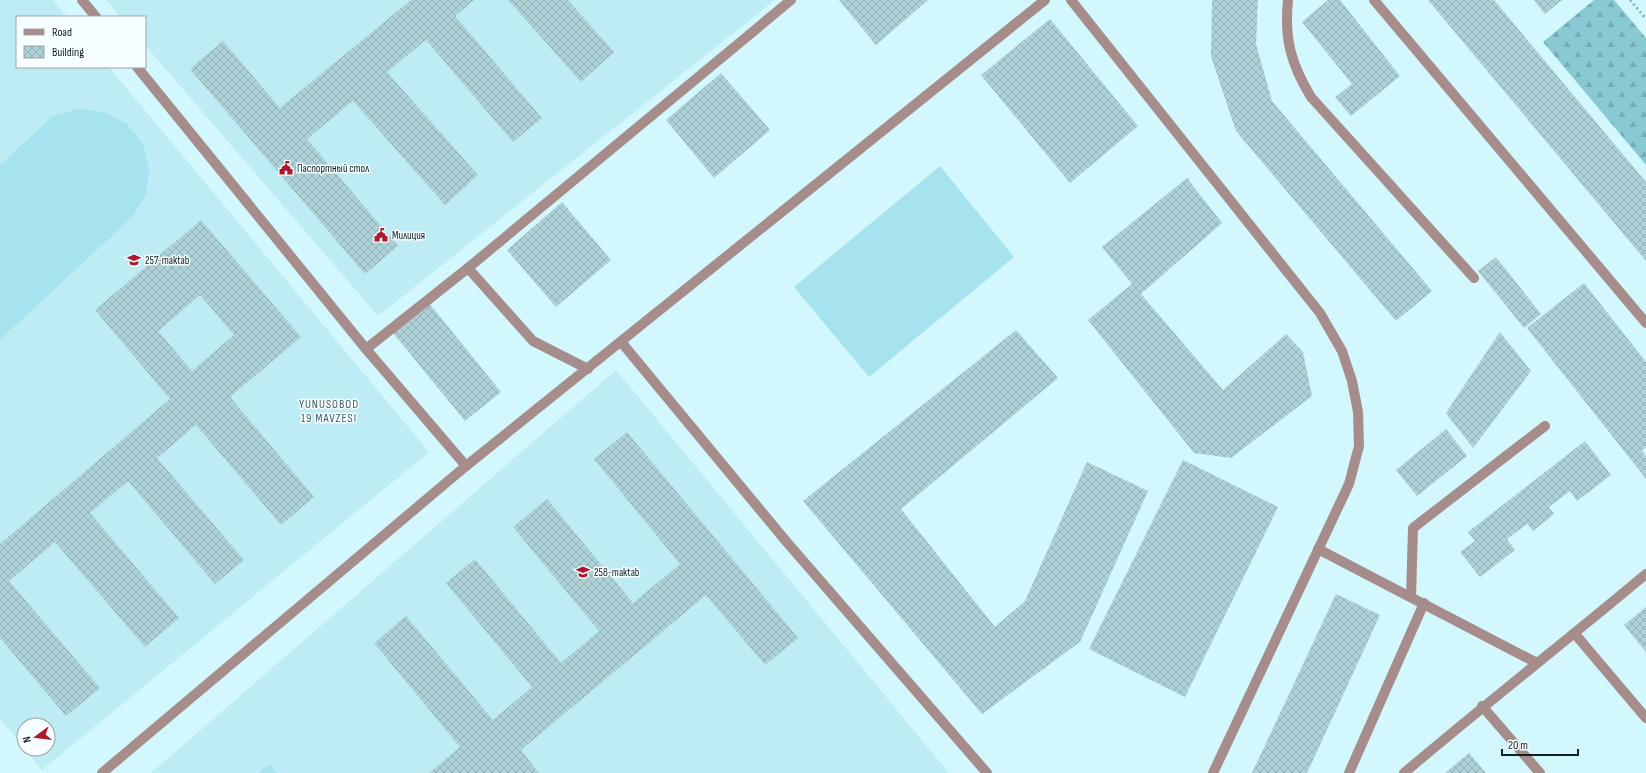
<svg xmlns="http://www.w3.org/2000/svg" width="1646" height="773" viewBox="0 0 1646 773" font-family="'Sofia Sans Condensed',sans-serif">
<defs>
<pattern id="forest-firs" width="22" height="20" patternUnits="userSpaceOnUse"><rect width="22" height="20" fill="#88c9d4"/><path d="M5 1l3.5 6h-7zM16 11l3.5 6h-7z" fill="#74acb6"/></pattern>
<pattern id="building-cross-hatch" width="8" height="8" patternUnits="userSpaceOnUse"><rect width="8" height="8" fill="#add1d7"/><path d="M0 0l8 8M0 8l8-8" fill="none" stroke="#94b3b8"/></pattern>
</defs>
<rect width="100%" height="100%" fill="#d2f7fd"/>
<g fill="#beecf5">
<path d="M0 0H53L67 17H17V67H109L429 452 42 770 25 749H48V725H24V748L0 718Z"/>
<path d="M106 0H775L378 316 145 45V17H121Z"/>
<path d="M616 370 949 773H151Z"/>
</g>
<path fill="url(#forest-firs)" d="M1594 0H1614L1646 38V165L1543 42Z"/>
<g fill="#a6e3ee">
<path d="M78 109 104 112 127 124 143 144 149 169 146 195 132 217 0 340V165L53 116Z"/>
<path d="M940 166 1014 257 869 377 794 287Z"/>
<path d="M270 764 277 773H258Z"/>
</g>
<g fill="url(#building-cross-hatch)" fill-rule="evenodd">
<path d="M411 0H474L455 16 542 118 513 142 426 40 387 72 478 175 445 205 353 101 307 139 398 246 365 274 190 69 223 41 280 108Z"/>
<path d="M508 0H568L614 52 581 82Z"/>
<path d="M839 0H928L876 45Z"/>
<path d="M1212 0H1258L1256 44 1272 101 1432 291 1396 321 1236 131 1211 56Z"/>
<path d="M1328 0H1340L1400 76 1351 116 1335 97 1352 84 1302 22Z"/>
<path d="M1428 0H1494L1646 182V261Z"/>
<path d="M1534 0H1562L1545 14Z"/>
<path d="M1050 19 1138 126 1070 183 981 75Z"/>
<path d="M721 73 770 130 714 178 666 120Z"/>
<path d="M1187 178 1222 223 1141 294 1223 390 1286 334 1303 352 1312 396 1231 458 1194 453 1088 320 1132 284 1102 247Z"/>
<path d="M562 202 611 260 556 307 507 250Z"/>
<path d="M201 220 301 337 230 397 314 497 281 525 196 425 157 458 244 560 215 584 128 481 90 513 179 618 145 647 55 542 9 581 100 688 66 716 0 638V544L170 399 95 310ZM200 295 234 335 192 371 158 331Z"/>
<path d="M1496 257 1541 314 1524 328 1478 271Z"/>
<path d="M1584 283 1646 362V447L1642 451 1646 456V479L1527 328Z"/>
<path d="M429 303 501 392 465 421 393 333Z"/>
<path d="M1016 330 1058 378 901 509 995 627 1025 601 1087 462 1148 491 1080 642 982 714 803 501Z"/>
<path d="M1500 332 1531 371 1473 448 1446 413Z"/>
<path d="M1446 429 1467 456 1417 496 1396 470Z"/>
<path d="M627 432 798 638 765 665 706 595 521 750 539 773H429L460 747 374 643 406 616 493 720 532 687 446 583 475 559 561 663 599 631 513 527 547 499 633 603 680 564 594 459Z"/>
<path d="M1585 441 1611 475 1577 501 1570 491 1549 507 1554 514 1533 531 1527 524 1507 539 1515 550 1480 577 1460 552 1475 541 1468 532Z"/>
<path d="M1183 460 1278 507 1185 697 1089 649Z"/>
<path d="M1336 594 1380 615 1307 773H1252Z"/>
<path d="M1646 607V652L1624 625Z"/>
<path d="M1469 753 1486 773H1445Z"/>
</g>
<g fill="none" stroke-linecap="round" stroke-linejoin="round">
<path stroke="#8ba7ac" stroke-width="2.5" stroke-dasharray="2 3" stroke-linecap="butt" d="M1630 0 1646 19"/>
<g stroke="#a68d8c" stroke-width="10">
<path d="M82 0 96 17"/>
<path d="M1288 0C1284 39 1291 64 1311 97L1474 278"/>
<path d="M1374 0 1646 323"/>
<path d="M137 67 366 349 466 466"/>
<path d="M468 268 533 341 588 369"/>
<path d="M622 343 785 540 987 773"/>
<path d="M366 349 468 268 791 0"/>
<path d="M1318 549 1537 663"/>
<path d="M1411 597 1413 528 1545 426"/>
<path d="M1575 634 1646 718"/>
<path d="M1482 706 1540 773"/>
<path d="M102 773 466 466 1045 0"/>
<path d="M1349 773 1424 603"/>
<path d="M1404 773C1484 705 1566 641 1646 574"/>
</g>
<path stroke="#a68d8c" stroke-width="10" d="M1071 0 1320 313 1342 351 1352 381 1358 412 1359 446 1349 484 1213 773"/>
</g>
<defs>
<g id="civic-bare" transform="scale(1.08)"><path d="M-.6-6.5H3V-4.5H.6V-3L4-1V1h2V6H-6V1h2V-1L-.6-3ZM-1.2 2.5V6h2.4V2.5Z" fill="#ad182e" stroke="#f6feff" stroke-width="2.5" paint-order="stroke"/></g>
<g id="school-bare" transform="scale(1.08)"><path d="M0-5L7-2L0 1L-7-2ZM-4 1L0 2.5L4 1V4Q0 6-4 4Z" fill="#ad182e" stroke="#f6feff" stroke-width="2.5" paint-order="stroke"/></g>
</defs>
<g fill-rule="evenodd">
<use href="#civic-bare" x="286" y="168"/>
<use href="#civic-bare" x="381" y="235"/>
<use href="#school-bare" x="134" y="260"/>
<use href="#school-bare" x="583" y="572"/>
</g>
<g text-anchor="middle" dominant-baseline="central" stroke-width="3" stroke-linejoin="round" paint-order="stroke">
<g font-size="11" fill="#132023" stroke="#f6feff" text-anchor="start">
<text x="297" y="168">Паспортный стол</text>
<text x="392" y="235">Милиция</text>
<text x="145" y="260">257-maktab</text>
<text x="594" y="572">258-maktab</text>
</g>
<g font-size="12" letter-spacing="1" fill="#3c5d63" stroke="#f6feff">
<text x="329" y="404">YUNUSOBOD<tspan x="329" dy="14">19 MAVZESI</tspan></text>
</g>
</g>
<rect x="16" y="16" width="130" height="52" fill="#f6feff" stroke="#9ba5a7"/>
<rect x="24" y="29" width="20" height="6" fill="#a68d8c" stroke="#9ba5a7"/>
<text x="52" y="36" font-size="12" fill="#132023">Road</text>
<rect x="24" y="46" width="20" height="12" fill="url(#building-cross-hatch)" stroke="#9ba5a7"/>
<text x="52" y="56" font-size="12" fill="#132023">Building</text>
<g transform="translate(36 737) rotate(255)"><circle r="19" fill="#f6feff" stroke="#9ba5a7"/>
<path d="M0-3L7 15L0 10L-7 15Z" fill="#ad182e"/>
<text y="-6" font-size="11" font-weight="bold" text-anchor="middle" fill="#132023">N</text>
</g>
<path d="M1502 749v6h76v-6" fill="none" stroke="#132023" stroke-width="2"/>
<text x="1508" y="749" font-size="12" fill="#132023" stroke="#f6feff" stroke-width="3" paint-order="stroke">20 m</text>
</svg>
